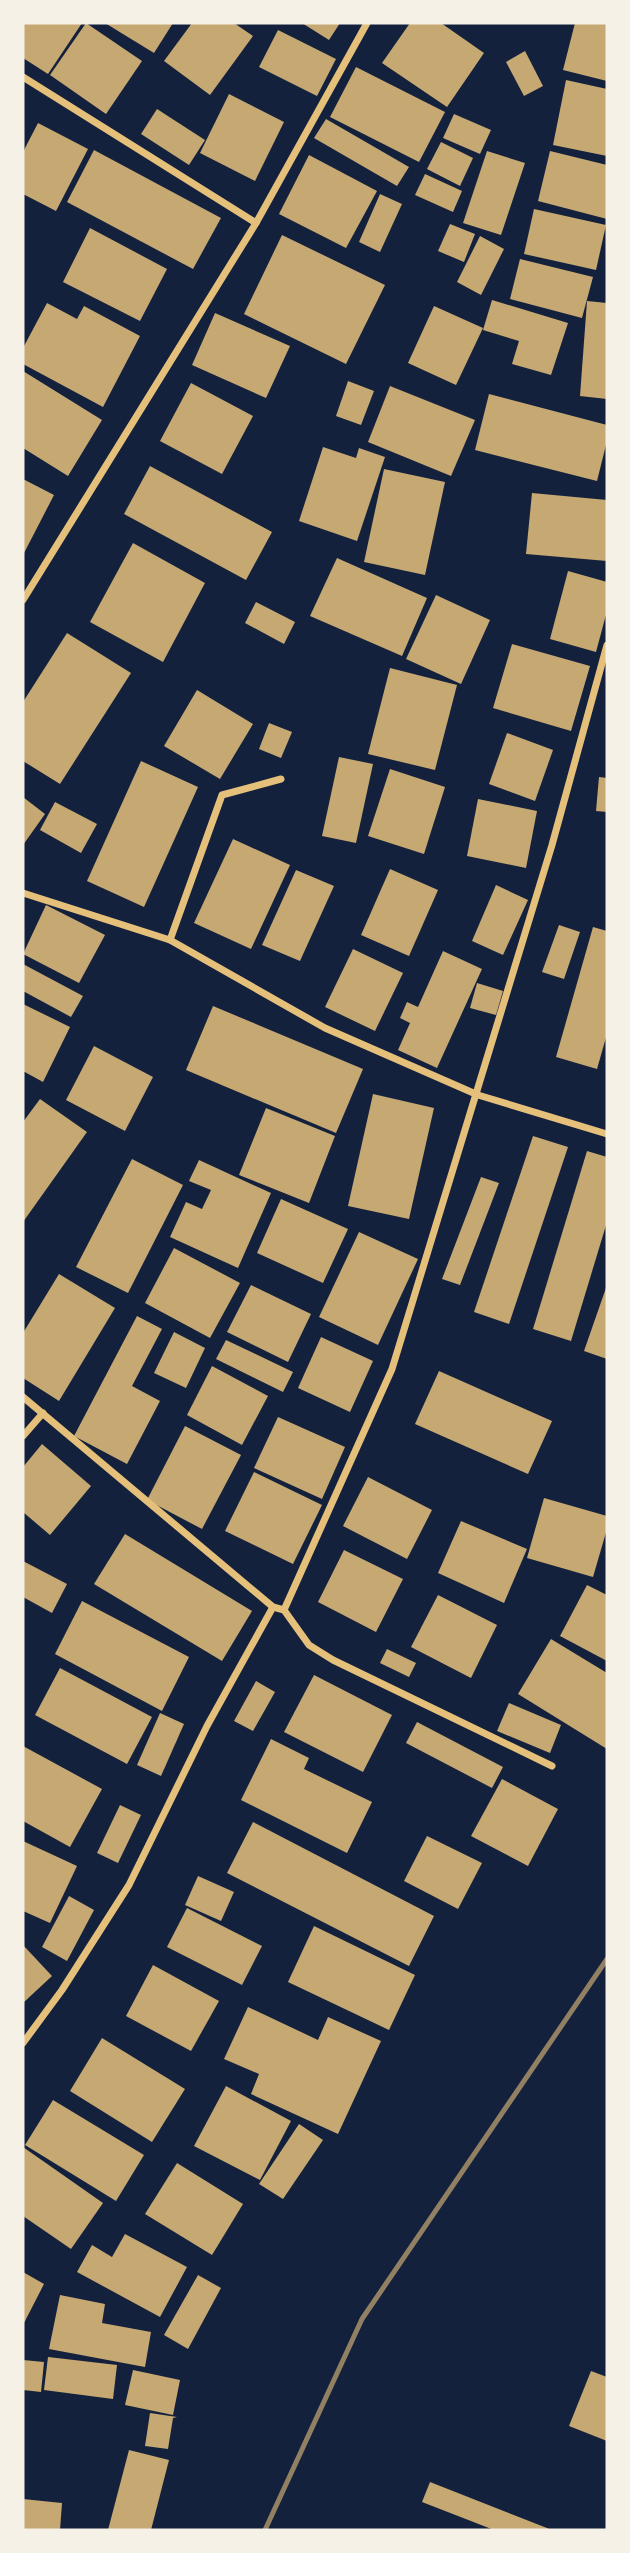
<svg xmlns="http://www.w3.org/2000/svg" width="630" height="2553" viewBox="0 0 630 2553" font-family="Montserrat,sans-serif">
<rect width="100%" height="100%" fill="#14213d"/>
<g fill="#c6a872">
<path d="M23 23H82L48 74 23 58Z"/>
<path d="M86 23 142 61 106 114 50 75Z"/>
<path d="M105 23H173L154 53Z"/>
<path d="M192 23H234L253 36 210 95 164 61Z"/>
<path d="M302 23H340L329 40Z"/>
<path d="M410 23H441L484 53 447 107 382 63Z"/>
<path d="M575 23H607V81L563 70Z"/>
<path d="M278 30 336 59 317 96 259 67Z"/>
<path d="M525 51 543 86 524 96 506 62Z"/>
<path d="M356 67 445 112 419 162 330 117Z"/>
<path d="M566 80 607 89V156L553 145Z"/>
<path d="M229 94 284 122 255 181 200 153Z"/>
<path d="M157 109 205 140 189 165 141 134Z"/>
<path d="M454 114 491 130 480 154 443 138Z"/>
<path d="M326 119 409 167 397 186 314 138Z"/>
<path d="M38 123 88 149 56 211 23 194V152Z"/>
<path d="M441 142 473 158 460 186 427 169Z"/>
<path d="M94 150 221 218 193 269 67 202Z"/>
<path d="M487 151 525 163 501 235 463 223Z"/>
<path d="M550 151 607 165V219L538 201Z"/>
<path d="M309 155 377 191 346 248 279 214Z"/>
<path d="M425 174 462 191 453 212 415 195Z"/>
<path d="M380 194 402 204 380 252 359 242Z"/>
<path d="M534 209 606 225 596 270 524 254Z"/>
<path d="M450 224 475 234 464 262 438 251Z"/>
<path d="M90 228 167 269 140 321 63 282Z"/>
<path d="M282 235 385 285 346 364 244 314Z"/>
<path d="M480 236 504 249 481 295 457 282Z"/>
<path d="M520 259 593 277 582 318 510 299Z"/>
<path d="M492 300 568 323 551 375 512 364 519 341 483 330Z"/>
<path d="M587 301 607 303V399L580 396Z"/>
<path d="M47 303 77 319 84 306 140 336 103 407 23 364V348Z"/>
<path d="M434 306 483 328 456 385 408 363Z"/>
<path d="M215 313 290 346 266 398 192 365Z"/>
<path d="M23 371 102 420 68 476 23 448Z"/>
<path d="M348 381 374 391 361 425 336 416Z"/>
<path d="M191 383 253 416 222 474 160 441Z"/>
<path d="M390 386 475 420 451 476 368 442Z"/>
<path d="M489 394 607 425V441L597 481 475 450Z"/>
<path d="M323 447 356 458 359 448 385 457 357 541 299 521Z"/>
<path d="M150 466 272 532 246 580 124 514Z"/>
<path d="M384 469 445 482 425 575 364 562Z"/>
<path d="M23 479 54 495 23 555Z"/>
<path d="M532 493 607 500V561L526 554Z"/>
<path d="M133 543 205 583 163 662 90 622Z"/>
<path d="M337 558 427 598 402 656 310 616Z"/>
<path d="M568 571 607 582V611L596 652 550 639Z"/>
<path d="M436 595 490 620 461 684 406 659Z"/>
<path d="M256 602 295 622 284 644 245 623Z"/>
<path d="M67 633 131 673 60 784 23 761V702Z"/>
<path d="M512 644 590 666 571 731 493 708Z"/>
<path d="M390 668 457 685 435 770 368 754Z"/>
<path d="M197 690 253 724 220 779 164 746Z"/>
<path d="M269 723 292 732 281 758 259 749Z"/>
<path d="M507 733 553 750 535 801 489 784Z"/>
<path d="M339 757 373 764 356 843 322 836Z"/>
<path d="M141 761 198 787 144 907 87 881Z"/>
<path d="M390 769 445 787 424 854 368 836Z"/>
<path d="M599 777 607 778V812L596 811Z"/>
<path d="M23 797 45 814 23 845Z"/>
<path d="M478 799 537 811 526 868 467 856Z"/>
<path d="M55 802 97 824 81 853 40 830Z"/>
<path d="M233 839 290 865 251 949 194 923Z"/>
<path d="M390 869 438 890 409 956 361 935Z"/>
<path d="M296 870 334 886 300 961 262 945Z"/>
<path d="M496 885 528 900 503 955 472 941Z"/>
<path d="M46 905 105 935 79 983 23 954Z"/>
<path d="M559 925 580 932 564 979 542 972Z"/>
<path d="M593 927 607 931V1034L597 1069 556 1057Z"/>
<path d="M353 949 403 973 375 1031 325 1007Z"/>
<path d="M443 951 482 969 437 1068 398 1050 410 1023 400 1018 407 1002 418 1007Z"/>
<path d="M23 964 83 996 71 1017 23 991Z"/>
<path d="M477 983 503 991 496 1015 470 1008Z"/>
<path d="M23 1004 70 1027 43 1082 23 1071Z"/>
<path d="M213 1006 363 1069 336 1133 186 1070Z"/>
<path d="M94 1046 153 1077 125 1131 66 1100Z"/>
<path d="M373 1094 434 1108 409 1219 348 1206Z"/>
<path d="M40 1099 87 1132 23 1222V1122Z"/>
<path d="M266 1108 335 1136 309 1203 239 1175Z"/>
<path d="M533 1136 568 1147 509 1324 474 1312Z"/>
<path d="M587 1151 607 1157V1222L571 1341 533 1329Z"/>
<path d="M132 1159 183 1185 128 1293 76 1267Z"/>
<path d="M199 1160 271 1193 238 1268 170 1237 186 1202 202 1209 211 1190 189 1181Z"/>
<path d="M481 1177 499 1183 460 1285 442 1279Z"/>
<path d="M281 1199 348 1229 323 1283 257 1253Z"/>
<path d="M359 1232 418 1259 378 1345 319 1317Z"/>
<path d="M174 1248 240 1283 210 1338 145 1303Z"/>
<path d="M59 1274 115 1308 59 1401 23 1378V1333Z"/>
<path d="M251 1285 311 1314 288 1362 227 1332Z"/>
<path d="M607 1285V1359L584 1351Z"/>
<path d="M137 1316 162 1329 132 1386 160 1401 127 1464 74 1436Z"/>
<path d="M174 1332 205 1348 186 1388 154 1373Z"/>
<path d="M321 1337 373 1361 350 1412 298 1388Z"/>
<path d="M226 1340 293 1372 283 1392 216 1359Z"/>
<path d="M212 1366 268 1396 242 1445 187 1415Z"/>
<path d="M439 1371 552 1421 528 1474 415 1424Z"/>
<path d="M278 1417 345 1447 322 1499 254 1468Z"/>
<path d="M185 1426 241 1455 202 1529 147 1500Z"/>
<path d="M42 1444 91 1486 50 1535 23 1512V1467Z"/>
<path d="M254 1472 322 1505 293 1564 225 1531Z"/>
<path d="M368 1477 432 1510 407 1559 343 1526Z"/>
<path d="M544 1498 607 1516V1529L593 1577 527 1558Z"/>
<path d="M461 1521 527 1549 504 1603 438 1573Z"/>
<path d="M125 1534 252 1611 222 1661 94 1584Z"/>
<path d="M344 1550 403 1579 376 1632 318 1602Z"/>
<path d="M23 1561 67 1584 52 1613 23 1597Z"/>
<path d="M587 1585 607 1595V1661L560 1636Z"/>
<path d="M438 1595 497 1625 471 1678 411 1647Z"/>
<path d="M82 1601 189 1657 162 1711 55 1654Z"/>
<path d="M551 1639 607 1673V1749L518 1694Z"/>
<path d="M387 1649 416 1663 409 1677 380 1663Z"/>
<path d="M60 1668 152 1717 127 1764 35 1715Z"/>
<path d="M314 1675 392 1715 363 1772 284 1732Z"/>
<path d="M256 1681 275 1692 253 1731 234 1721Z"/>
<path d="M509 1703 561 1725 550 1753 497 1731Z"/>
<path d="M160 1713 184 1724 161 1776 137 1765Z"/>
<path d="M417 1722 503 1767 492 1788 406 1743Z"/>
<path d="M271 1739 309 1758 304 1769 372 1802 347 1853 241 1800Z"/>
<path d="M23 1746 102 1789 70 1847 23 1821Z"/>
<path d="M502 1779 558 1809 528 1866 471 1836Z"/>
<path d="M120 1805 141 1815 118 1863 97 1853Z"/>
<path d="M253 1822 434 1916 409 1966 227 1873Z"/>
<path d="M427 1836 482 1863 458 1909 404 1881Z"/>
<path d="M23 1841 77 1866 50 1923 23 1911Z"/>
<path d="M198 1876 234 1892 221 1921 185 1905Z"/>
<path d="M69 1896 94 1910 67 1961 42 1947Z"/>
<path d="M187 1908 262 1946 242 1985 167 1947Z"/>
<path d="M314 1926 415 1975 389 2030 288 1982Z"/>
<path d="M23 1945 52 1976 23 2003Z"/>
<path d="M153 1965 219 2001 191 2051 126 2016Z"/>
<path d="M248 2007 318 2040 328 2017 381 2041 338 2134 251 2094 259 2074 224 2059Z"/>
<path d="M102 2038 185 2089 152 2142 70 2091Z"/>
<path d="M226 2086 291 2121 260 2180 194 2146Z"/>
<path d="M53 2100 144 2155 116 2201 25 2145Z"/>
<path d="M299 2124 323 2140 283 2199 259 2184Z"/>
<path d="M23 2147 103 2203 71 2249 23 2216Z"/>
<path d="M177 2163 243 2204 212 2255 145 2214Z"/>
<path d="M125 2234 187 2267 160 2317 77 2272 92 2245 112 2257Z"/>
<path d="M23 2272 44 2284 23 2325Z"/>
<path d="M198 2275 221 2288 188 2349 164 2335Z"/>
<path d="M60 2295 105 2304 102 2323 151 2332 145 2367 49 2349Z"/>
<path d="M48 2357 117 2365 113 2399 44 2390Z"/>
<path d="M23 2360 44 2362 41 2392 23 2390Z"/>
<path d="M133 2370 180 2380 173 2415 125 2405Z"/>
<path d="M591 2371 607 2377V2441L569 2426Z"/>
<path d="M150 2413 177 2417 173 2418 168 2449 145 2446Z"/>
<path d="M129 2450 169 2460 151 2530H108Z"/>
<path d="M430 2482 552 2530H494L422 2502Z"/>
<path d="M23 2499 62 2503 60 2530H23Z"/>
</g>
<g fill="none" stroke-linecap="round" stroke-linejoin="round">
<g stroke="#e5c07b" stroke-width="7">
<path d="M23 77 256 223"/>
<path d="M23 600 256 223 367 23"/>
<path d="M23 893 170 940 325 1028 478 1095 607 1134"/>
<path d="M170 940 222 795 281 779"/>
<path d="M23 1397 273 1607 284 1610 309 1645 333 1660 552 1766"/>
<path d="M23 1436 43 1413"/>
<path d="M284 1610 392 1369 552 845 607 645"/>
<path d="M23 2043 62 1990 129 1885 207 1726 273 1607"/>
</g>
<path stroke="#918062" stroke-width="5" d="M265 2530 362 2319 607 1959"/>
</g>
<rect width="630" height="2553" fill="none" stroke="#f6f1e7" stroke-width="49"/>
</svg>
